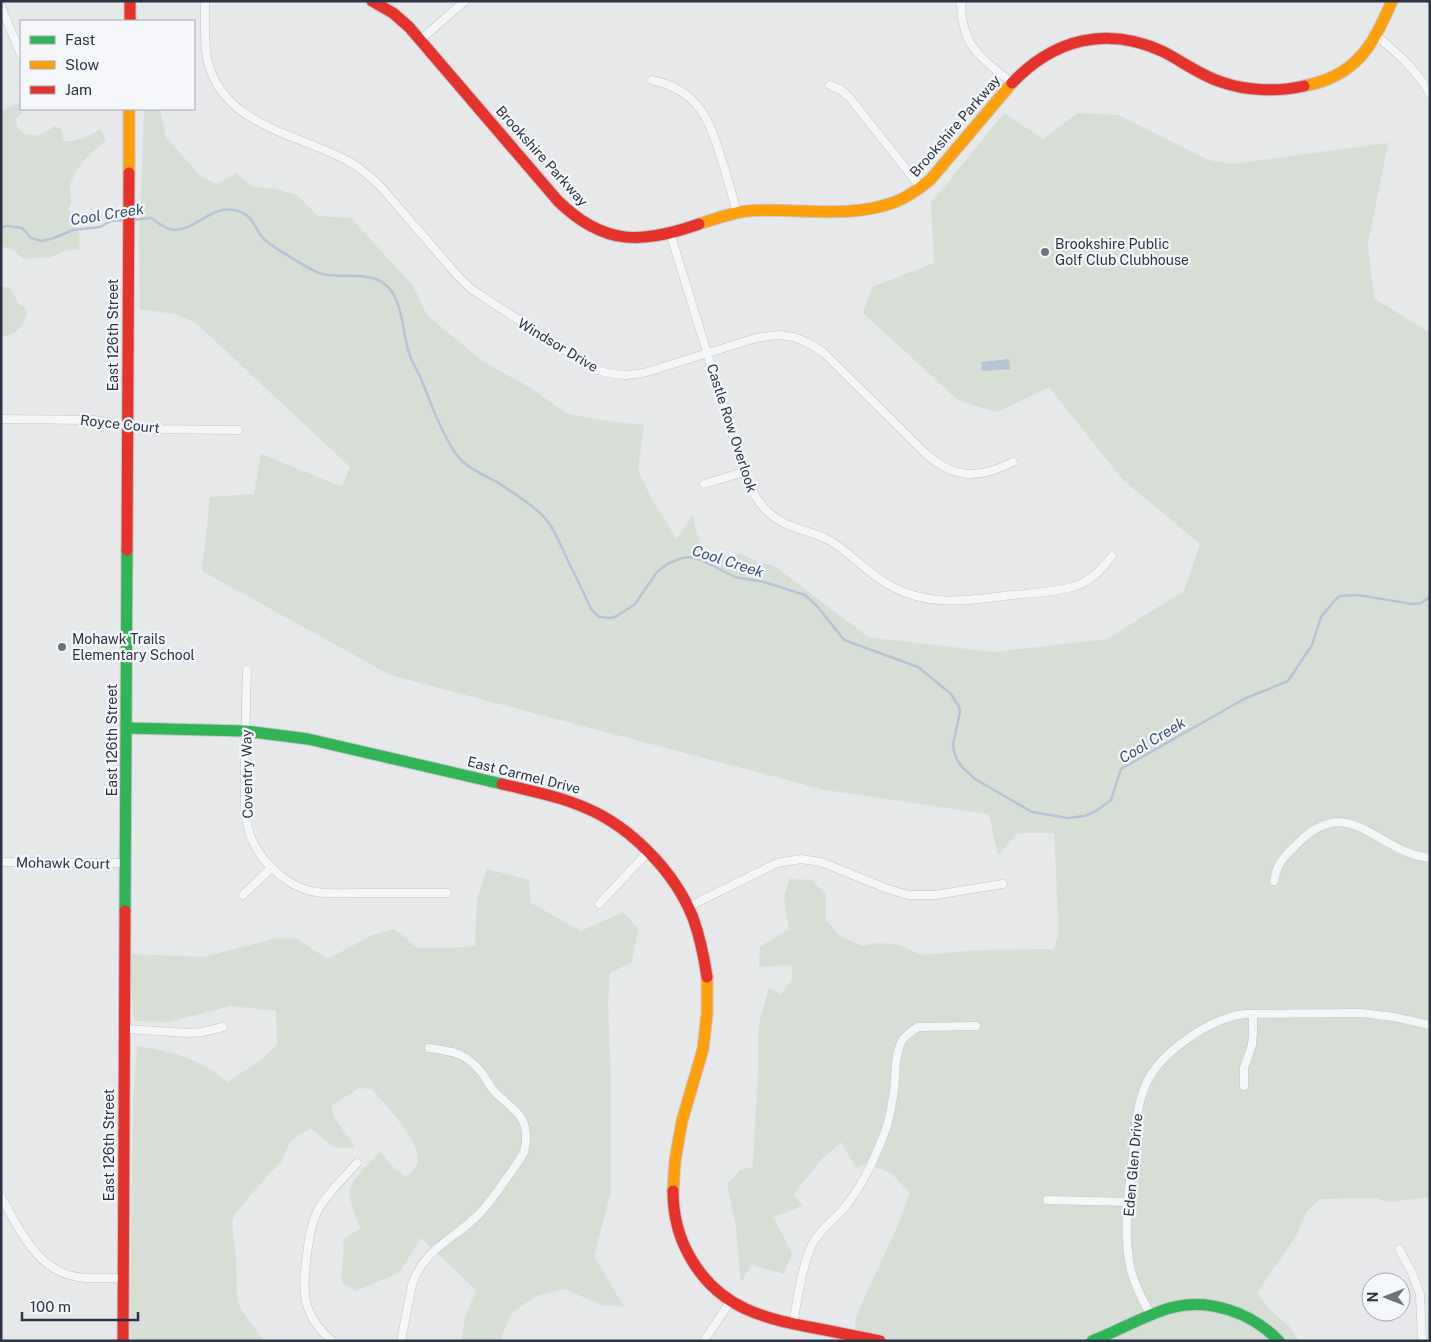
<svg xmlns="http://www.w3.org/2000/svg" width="1431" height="1342" viewBox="0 0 1431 1342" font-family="'Public Sans',sans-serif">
<rect width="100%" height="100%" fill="#e6e8ea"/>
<g fill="#d6ded6">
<path d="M21 102V109H25L16 119 17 127 25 134 38 136 55 126 61 129 64 141C78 142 88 136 100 129L106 140C92 153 74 166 70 187 69 196 74 200 68 209L73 215 80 236 79 249 67 250 51 257 23 259 14 250 1 246V111Z"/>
<path d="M144 109H160L166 137 201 177 218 184 236 173 251 186 275 189 297 195 318 216 351 218 413 286 427 315 482 361 529 387 568 414 614 422 644 425 638 470 652 500 677 539 693 514 696 532 705 557 726 556 742 554 757 562 773 565 868 637 993 652 1107 639 1184 591 1200 544 1122 479 1049 387 998 412 959 401 863 313 872 287 934 263 931 203 1004 113 1043 139 1078 113 1119 115 1209 160 1231 164 1388 143 1368 243 1374 298 1430 333V1197L1389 1202 1375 1198 1320 1199 1306 1212 1296 1236 1257 1293 1270 1310 1289 1326 1299 1341H854L856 1316 898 1225 910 1193 891 1173 865 1163 856 1168 841 1142 821 1160 793 1195 803 1206 773 1217 792 1253 784 1274 751 1265 741 1283 736 1226 727 1184 740 1170 753 1167 758 1069V1028L769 987 780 995 793 978 791 965 759 967 760 947 789 929 784 899 789 879 812 880 826 895V920L840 936 862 946 878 943 900 945 921 955 981 950 1054 949 1059 932 1054 833H1018L998 855 989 815 988 814 825 790 390 675 202 571 210 497 254 494 261 454 342 487 350 467 196 323 175 314 140 309 139 244Z"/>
<path d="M1 286 10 288 19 304 28 311C24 324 16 337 1 336Z"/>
<path d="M487 869 529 880 531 903 581 931 623 912 638 928 632 962 610 973 608 1004 611 1076V1192L594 1256 624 1307 602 1305 564 1289 536 1296 511 1314 500 1341H461L465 1318 476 1290 421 1238 399 1273 355 1291 341 1282 344 1239 360 1228C358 1222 349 1198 349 1193 349 1182 373 1158 381 1152L392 1166 406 1177C410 1174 415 1169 417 1165 426 1147 384 1103 372 1089L359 1088 331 1106 334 1118 356 1147 344 1148 334 1147 311 1129 300 1134 290 1142 281 1162 269 1174 234 1215 232 1223 236 1255 237 1301 244 1314 264 1341H130L133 1100 137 1046C171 1051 201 1059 227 1082L261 1060 277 1045 276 1011 230 1006 169 1022 134 1021 129 954 203 957 277 938 297 939 328 959 370 936 394 929 418 948H450L475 946 477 899Z"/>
</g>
<path fill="#b4c4d5" d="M1009 359 1010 369 982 371 981 362Z"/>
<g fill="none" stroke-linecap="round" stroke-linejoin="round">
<g stroke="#b4c4d5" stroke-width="2.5">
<path d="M132 220 151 218C157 222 166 230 174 230 196 230 210 206 234 210 253 214 252 224 262 237 268 244 279 250 287 255 295 260 318 275 327 275 343 277 361 274 376 279 405 290 401 332 410 356 413 364 418 371 421 379 429 398 435 417 445 435 449 443 455 454 461 460 471 470 485 476 497 482 511 491 527 501 540 513 554 526 560 544 568 561 576 577 584 593 591 609L599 617 612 618 617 616 635 604 657 572 667 564 682 558 691 557 701 560 735 577 764 582 805 595 818 607 844 640 918 667 951 694 959 707 960 712 953 744 954 751 956 758 962 767 975 779 1032 812 1068 818 1085 816 1096 811 1111 800 1121 769 1244 699 1288 681 1312 645 1321 617 1335 600 1340 596 1358 595 1412 604 1421 603 1430 597"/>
<path d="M1 227 7 226 22 228 31 238 42 241 54 238 73 230 100 227 111 221 126 220"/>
</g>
<g stroke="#c4c6c8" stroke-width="9">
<g id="street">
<path d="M205 1C205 20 204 40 207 58 221 126 297 133 348 161 361 168 371 177 381 187L457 275 471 289 593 368C611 376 628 377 647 372L756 338 770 336 779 335 794 337 808 343 823 352 925 453C955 480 979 479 1013 462"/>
<path d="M961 1C961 46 980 57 1012 83"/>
<path d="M1 6 21 55"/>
<path d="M1377 36C1397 53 1417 70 1430 94"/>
<path d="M420 40 465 1"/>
<path d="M652 80C701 91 710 122 723 164 728 180 733 197 737 213"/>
<path d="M830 85 841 90 850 98 921 188"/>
<path d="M670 233 746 478C755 500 768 518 791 526 803 531 815 533 827 539 850 551 867 574 891 586 932 608 969 600 1013 595 1033 593 1053 592 1073 587 1091 581 1100 571 1112 556"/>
<path d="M1 419 95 420 146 429 238 430"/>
<path d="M704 484 744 472"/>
<path d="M247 670C246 704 245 738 245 773 245 795 243 819 252 840 262 862 284 883 307 890 324 895 343 893 360 893 389 893 418 893 447 893"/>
<path d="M1 862 126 863"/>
<path d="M1274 881C1277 862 1285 856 1298 843 1351 791 1377 853 1430 858"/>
<path d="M243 895 272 867"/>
<path d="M599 904 649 851"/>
<path d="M688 907 777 863 801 859 821 862 888 889 908 895H935L1003 884"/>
<path d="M125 1029 189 1033 202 1032 223 1027"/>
<path d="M1244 1086V1068L1252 1045 1253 1033V1014"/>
<path d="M1 1197C18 1226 34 1265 69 1275 86 1280 105 1278 123 1278"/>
<path d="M1047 1200 1128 1202"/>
<path d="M1399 1249 1412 1273 1420 1294 1422 1341"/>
<path d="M1151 1315C1142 1299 1134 1284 1130 1266 1123 1230 1129 1191 1133 1155 1135 1132 1136 1107 1146 1084 1160 1052 1211 1018 1245 1014L1362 1013 1394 1017 1430 1025"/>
<path d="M793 1324C797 1302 802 1263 813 1243 821 1228 838 1217 848 1203 865 1181 876 1155 886 1129 890 1117 892 1104 894 1091 896 1075 894 1054 903 1039 907 1034 912 1031 918 1027L976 1026"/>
<path d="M332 1341C301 1314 302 1291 307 1254 309 1239 311 1224 318 1210 328 1192 344 1178 357 1163"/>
<path d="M401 1341 412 1285C423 1250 452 1240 476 1217 490 1204 500 1187 511 1172 515 1166 521 1159 524 1152 527 1142 527 1129 522 1119 517 1110 505 1102 498 1095 491 1089 487 1080 482 1073 466 1053 453 1051 429 1048"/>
<path d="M704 1341 730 1302"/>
</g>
</g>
<g stroke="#c4c6c8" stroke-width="13">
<g id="fast">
<path d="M127 728 245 731 308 739 502 784"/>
<path d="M125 911 127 550"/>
<path d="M1092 1341C1118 1331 1143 1316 1170 1308 1209 1297 1252 1313 1279 1341"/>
</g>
</g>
<g stroke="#c4c6c8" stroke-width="13">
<g id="slow">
<path d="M1304 86C1356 76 1372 47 1392 1"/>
<path d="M129 173V109"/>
<path d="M699 224C715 219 731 213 747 211 796 207 847 220 895 202 908 197 919 189 930 180L1012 83"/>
<path d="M673 1191 675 1161 682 1121 703 1049 707 1014V977"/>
</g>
</g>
<g stroke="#c4c6c8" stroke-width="13">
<g id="jam">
<path d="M130 1V21"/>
<path d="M372 1 393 13 409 27 558 201C604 246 642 244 699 224"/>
<path d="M1012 83C1054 39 1107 25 1164 52 1183 62 1200 75 1221 82 1247 91 1278 92 1304 86"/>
<path d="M127 550 129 173"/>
<path d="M502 784C530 791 559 796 586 808 631 827 675 872 693 918 700 937 704 957 707 977"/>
<path d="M673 1191C673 1215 678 1236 690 1257 719 1309 765 1319 820 1329 840 1333 860 1337 880 1341"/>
<path d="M123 1341 125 911"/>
</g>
</g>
<use href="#street" stroke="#f5f6f7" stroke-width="8"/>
<use href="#fast" stroke="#30b455" stroke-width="11"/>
<use href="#slow" stroke="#ff9f0a" stroke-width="11"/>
<use href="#jam" stroke="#e5322d" stroke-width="11"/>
</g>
<g fill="#6c737f" stroke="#f4f6f9" stroke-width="2">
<circle cx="1045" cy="252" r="5"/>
<circle cx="62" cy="647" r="5"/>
</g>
<g text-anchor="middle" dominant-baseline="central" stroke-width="4.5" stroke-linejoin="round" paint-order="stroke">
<g font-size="14" fill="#2b3445" stroke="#f4f6f9">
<text transform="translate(955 126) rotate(-49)">Brookshire Parkway</text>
<text transform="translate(542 156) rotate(48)">Brookshire Parkway</text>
<text transform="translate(113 335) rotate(-90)">East 126th Street</text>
<text transform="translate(558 345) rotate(31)">Windsor Drive</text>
<text transform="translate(120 424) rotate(6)">Royce Court</text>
<text transform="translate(732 428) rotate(72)">Castle Row Overlook</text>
<text transform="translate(112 740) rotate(-90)">East 126th Street</text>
<text transform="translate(247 774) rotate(-91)">Coventry Way</text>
<text transform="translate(524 775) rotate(14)">East Carmel Drive</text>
<text transform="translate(63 863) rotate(1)">Mohawk Court</text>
<text transform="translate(109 1145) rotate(-90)">East 126th Street</text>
<text transform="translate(1133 1165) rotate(-85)">Eden Glen Drive</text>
</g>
<g font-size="14" fill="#2b3445" stroke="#f4f6f9" text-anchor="start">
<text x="1055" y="244">Brookshire Public<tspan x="1055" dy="16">Golf Club Clubhouse</tspan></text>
<text x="72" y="639">Mohawk Trails<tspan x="72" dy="16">Elementary School</tspan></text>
</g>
<g font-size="15" font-style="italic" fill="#34527a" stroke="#f4f6f9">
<text transform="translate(107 214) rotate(-9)">Cool Creek</text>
<text transform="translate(728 561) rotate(18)">Cool Creek</text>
<text transform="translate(1152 740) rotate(-31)">Cool Creek</text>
</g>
</g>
<rect width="1431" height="1342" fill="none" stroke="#2b3445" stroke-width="5"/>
<rect x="20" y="20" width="175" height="90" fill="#f4f6f9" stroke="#a4a8b1"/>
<rect x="30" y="36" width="25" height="8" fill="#30b455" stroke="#a4a8b1"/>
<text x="65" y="45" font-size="15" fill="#2b3445">Fast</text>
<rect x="30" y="61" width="25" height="8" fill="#ff9f0a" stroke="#a4a8b1"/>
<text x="65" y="70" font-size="15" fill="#2b3445">Slow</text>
<rect x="30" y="86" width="25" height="8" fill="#e5322d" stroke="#a4a8b1"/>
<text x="65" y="95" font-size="15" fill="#2b3445">Jam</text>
<g transform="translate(1386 1297) rotate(270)"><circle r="24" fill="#f4f6f9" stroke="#a4a8b1"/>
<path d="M0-4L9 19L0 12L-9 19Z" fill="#6c737f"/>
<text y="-8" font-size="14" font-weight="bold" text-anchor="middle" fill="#2b3445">N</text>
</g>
<path d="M22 1312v8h116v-8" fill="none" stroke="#2b3445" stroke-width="2.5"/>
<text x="30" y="1312" font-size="15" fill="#2b3445" stroke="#f4f6f9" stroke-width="4" paint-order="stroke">100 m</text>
</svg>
